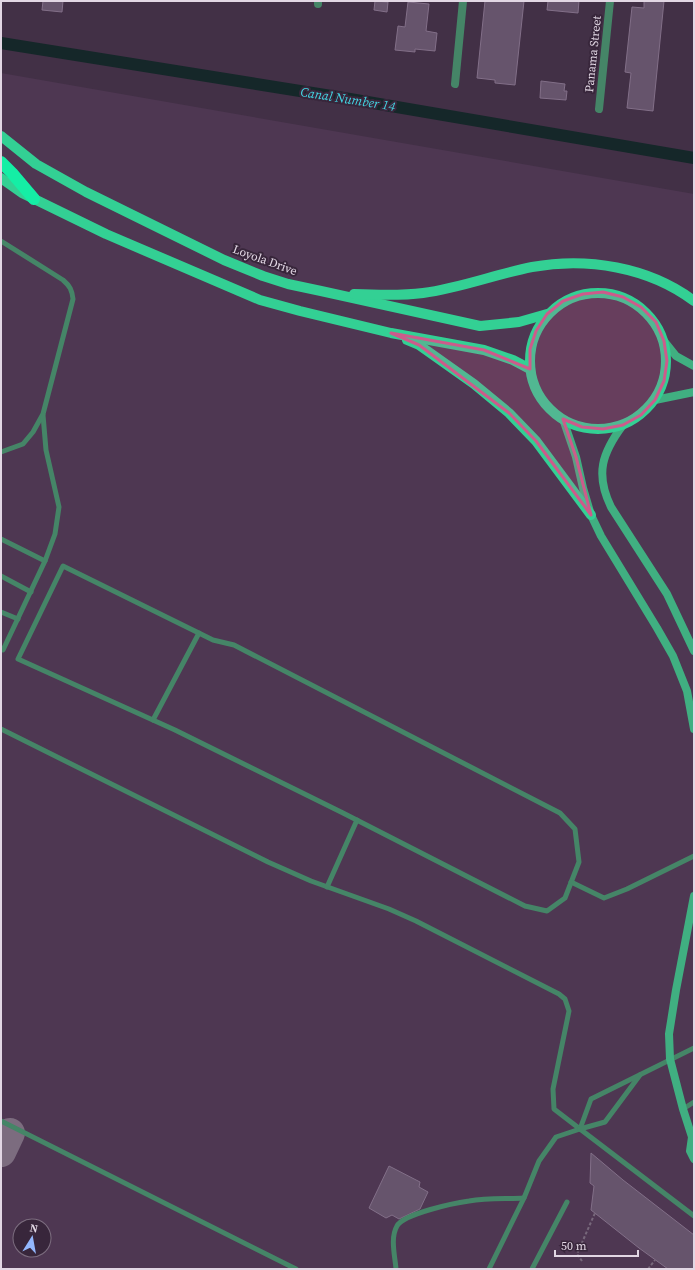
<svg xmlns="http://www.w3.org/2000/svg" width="695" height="1270" viewBox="0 0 695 1270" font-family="'Source Serif 4',serif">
<rect width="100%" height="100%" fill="#423046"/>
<path fill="#4e3752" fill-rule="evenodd" d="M1 73 694 194V1269H1ZM20 1226H44V1250H20Z"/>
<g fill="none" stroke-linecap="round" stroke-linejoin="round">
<path stroke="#152729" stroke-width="12" d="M1 43 350 99 694 158"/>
<path stroke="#7c6c7f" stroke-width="30" d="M1 1152 10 1133"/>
</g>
<g fill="#66546c" stroke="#826f88">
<path d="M43 1H63L62 12 42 10Z"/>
<path d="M375 1 388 2 387 12 374 10Z"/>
<path d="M485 1H524L515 85 495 83V80L477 78Z"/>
<path d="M548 1H579L578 13 547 10Z"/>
<path d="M644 1H664L653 111 627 108 631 73 625 72 632 7 644 8Z"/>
<path d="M408 2 429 4 426 31 437 33 435 51 415 49V52L395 50 398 26 405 27Z"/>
<path d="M541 81 565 84 564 91H567L566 100 540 98Z"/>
<path d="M591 1153 623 1180 694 1235V1269H668L639 1248 591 1210 594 1186 590 1183Z"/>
<path d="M389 1166 420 1182 419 1187 428 1192 420 1209 399 1219 392 1215 386 1218 369 1208Z"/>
</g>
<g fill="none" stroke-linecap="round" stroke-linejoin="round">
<g stroke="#77687b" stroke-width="2" stroke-dasharray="3 2" stroke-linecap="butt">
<path d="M582 1261 577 1254 595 1213"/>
<path d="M648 1269 655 1260"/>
</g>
<g stroke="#458567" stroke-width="5">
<path d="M1 241 63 280C70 286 72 290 73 299L43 414 33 432 23 444 1 452"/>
<path d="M1 539 45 561"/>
<path d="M63 566 213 640 234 645 560 813 575 829 579 862 565 898 547 911 525 906 343 813 175 730 18 659Z"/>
<path d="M1 576 31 592"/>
<path d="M1 612 18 619"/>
<path d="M1 649 3 650 45 561 55 534 59 507 46 450 43 415"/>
<path d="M153 720 199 633"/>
<path d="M1 729 268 862 311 881 389 909 416 921 559 994 565 999 569 1011 553 1089 554 1109 580 1129 556 1137 539 1161 524 1198 489 1269"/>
<path d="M571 882 604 898 627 889 694 856"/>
<path d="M327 887 357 820"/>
<path d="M683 1109 694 1102"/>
<path d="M1 1121 296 1269"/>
<path d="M580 1129 591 1099 694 1048"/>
<path d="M580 1129 694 1216"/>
<path d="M580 1129 605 1122 640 1075"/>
<path d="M396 1269C395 1256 390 1238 397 1226 403 1214 454 1203 469 1201 487 1198 506 1199 524 1198"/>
<path d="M532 1269 567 1202"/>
</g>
<g stroke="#458567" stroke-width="8">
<path d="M318 4V1"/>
<path d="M455 84 463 1"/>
<path d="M599 109 610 1"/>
</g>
<g stroke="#40af81" stroke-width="8">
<path d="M664 341 676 356 694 366"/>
<path d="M655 400 694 392"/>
<path d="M563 419 576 457 583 488 591 515 601 536 657 628 673 656 687 691 694 729"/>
<path d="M623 425C602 453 595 474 611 507L667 594 694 651"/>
<path d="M694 896 676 990 669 1034 670 1059 683 1109 692 1137 690 1151 694 1159"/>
</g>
<g stroke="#33d094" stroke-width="10">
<path d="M1 136 36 164 86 192 224 260 263 276 288 284 321 291 480 326 519 322 547 314"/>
<path d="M1 178 22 193 106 234 260 300 300 311 391 333 484 350 513 360 530 369"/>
<circle cx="598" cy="361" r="68"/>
<path d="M354 294C377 295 400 296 423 293 461 288 496 274 532 267 587 257 649 267 694 301"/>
<path d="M407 340 419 345 474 384 509 413 536 441 591 515"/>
</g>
<path stroke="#15eea5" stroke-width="12" d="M1 162 12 173 34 199"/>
</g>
<path fill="#cd5b8b" fill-opacity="0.2" stroke="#cd5b8b" stroke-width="3" stroke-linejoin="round" d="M603 292 623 297 641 307 656 322 664 341 667 361 664 381 655 400 641 415 623 425 603 429 582 427 563 419 576 457 591 515 536 441 509 413 419 345 391 333 484 350 530 369V349L536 331 547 314 563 301 583 294Z"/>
<g text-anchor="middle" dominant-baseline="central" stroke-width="4" stroke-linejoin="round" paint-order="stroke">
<g font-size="12" fill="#e2d7e4" stroke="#38263b">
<text transform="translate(593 54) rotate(-84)">Panama Street</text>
<text transform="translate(265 260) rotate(20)">Loyola Drive</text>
</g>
<g font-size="13" font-style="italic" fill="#43d6e3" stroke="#38263b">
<text transform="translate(348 99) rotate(9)">Canal Number 14</text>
</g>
</g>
<rect width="695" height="1270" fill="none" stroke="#e2d7e4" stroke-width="4"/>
<g transform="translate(32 1238) rotate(11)"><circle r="19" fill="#38263b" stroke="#7c6d7f"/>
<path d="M0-3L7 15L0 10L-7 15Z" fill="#93b7fd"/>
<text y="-6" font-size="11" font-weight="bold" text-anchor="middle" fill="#e2d7e4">N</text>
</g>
<path d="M555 1250v6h83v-6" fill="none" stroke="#e2d7e4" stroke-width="2"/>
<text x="561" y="1250" font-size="12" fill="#e2d7e4" stroke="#38263b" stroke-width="3" paint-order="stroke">50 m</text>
</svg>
